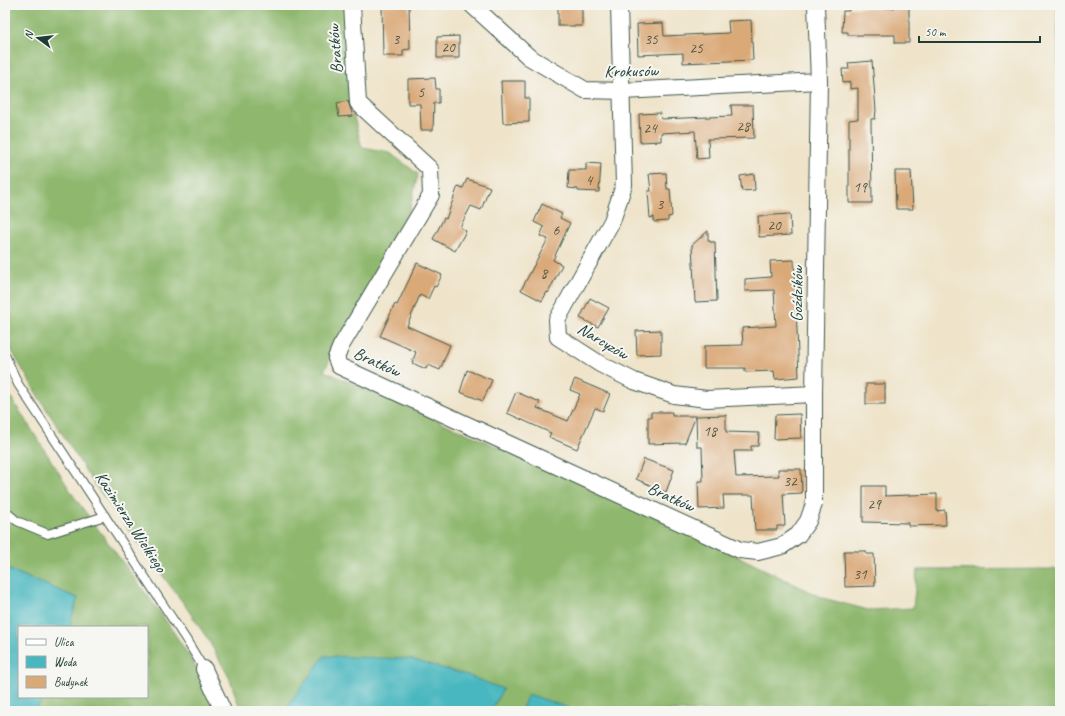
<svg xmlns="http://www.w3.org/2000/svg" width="1065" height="716" viewBox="0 0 1065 716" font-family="Caveat,sans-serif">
<rect width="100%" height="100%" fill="#f6f6f2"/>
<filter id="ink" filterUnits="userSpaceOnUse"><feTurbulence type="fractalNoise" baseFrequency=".025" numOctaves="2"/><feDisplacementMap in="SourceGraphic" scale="8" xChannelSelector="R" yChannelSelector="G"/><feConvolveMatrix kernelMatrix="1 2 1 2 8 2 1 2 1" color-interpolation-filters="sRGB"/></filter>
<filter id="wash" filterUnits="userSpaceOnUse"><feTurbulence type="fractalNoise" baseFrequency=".012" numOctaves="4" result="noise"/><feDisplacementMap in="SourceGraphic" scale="16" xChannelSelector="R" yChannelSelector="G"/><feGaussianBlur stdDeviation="0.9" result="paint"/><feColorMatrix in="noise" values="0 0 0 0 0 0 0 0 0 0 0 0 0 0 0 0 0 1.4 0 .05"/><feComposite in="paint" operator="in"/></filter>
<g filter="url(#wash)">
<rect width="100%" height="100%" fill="#efe4ca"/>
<path fill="#b4d780" stroke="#6a8a5a" d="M1057 5H1060V132Z"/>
<g fill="#8fb86e" stroke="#577a51">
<path d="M5 5H349L351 99 354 117 362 148 390 153 418 174 408 217 324 371 647 512 823 598 868 610 913 608 917 570 1060 569V711H241L229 677 209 641 184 604 94 484 38 396 5 339Z"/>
<path d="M5 388 75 498 164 618 188 654 207 687 216 711H33L46 697H147V627H69L78 598 5 568Z"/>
</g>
<g fill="#48b7bf" stroke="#347a7a">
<path d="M5 568 78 598 69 627H19V697H46L33 711H5Z"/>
<path d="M324 656 410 659 467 675 503 689 491 711H284Z"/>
<path d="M528 694 578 711H521Z"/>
</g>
<g id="blocks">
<g fill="#daa978">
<path d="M382 5H409L410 49 403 50V56H383Z"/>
<rect x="558" y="5" width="24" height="21"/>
<path d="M894 5H909V43H895V35H848V32H842L843 11H849V8H894Z"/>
<path d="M751 20 753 60 683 63V53L638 55 637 24 663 23 664 36 729 33 728 21Z"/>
<path d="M459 36V58H437V37Z"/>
<path d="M872 61 876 110 875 119H871L872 203H849V120L858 119V88L850 89V82L843 83 842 69H849L848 63Z"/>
<path d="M435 78 436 89H439V103H434L433 130H421L420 104H408V79Z"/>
<path d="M501 81H525V98H529V122L503 123Z"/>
<path d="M348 101 353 116 339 117 337 103Z"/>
<path d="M731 105H753L754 138 708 139 709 158 697 159 695 131 661 133V141L640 142 639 114 660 113 661 119 732 116Z"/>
<path d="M586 163 601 164 599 192 578 191V189L568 188 569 170H586Z"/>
<path d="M895 171H911L913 209H896Z"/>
<path d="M666 173 667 189H670L672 216 668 217V221L654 222V217L650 218 648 191H651L649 174Z"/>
<path d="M754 174 755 190 742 191 740 176Z"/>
<path d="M467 179 490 187 481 210 471 206 460 227 466 231 455 251 433 239 444 218 446 219 458 186 463 188Z"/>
<path d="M542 204 562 214 560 218 570 223 553 260 562 265 548 293 547 292 542 301 521 290 548 239 540 236 544 227 534 222Z"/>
<path d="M790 214 791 235 759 237 758 216Z"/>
<path d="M708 231V241H710V242H715L717 301 695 302 692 245Z"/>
<path d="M794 260 799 377 775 379 774 371 745 372V368H704V346L743 345 742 328 776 326 774 290 745 291V279L771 277 770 261Z"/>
<path d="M417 263 442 275 436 287 434 286 428 299 420 295 407 326 450 345 440 370 428 365 426 369 412 363 416 352 380 336 395 304 397 305Z"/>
<path d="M590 298 609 308 598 327 580 318Z"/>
<path d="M661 330V354L637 355 636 331Z"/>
<path d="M467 370 492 380 483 401 460 392Z"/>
<path d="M575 379 610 394 603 411 595 408 577 449 549 437 551 433 507 413 516 392 540 402 537 408 568 421 580 394 570 390Z"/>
<rect x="866" y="384" width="19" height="20"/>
<path d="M651 412H672V416H696L685 443 648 444V417H651Z"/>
<path d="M800 414 801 438 774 439 775 415Z"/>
<path d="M726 415V432L759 433 758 446H751V451H734L736 477 779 476 778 469H801L802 493 783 494 785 526H777V530H755L753 495H723L724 508 699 509 698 481H703L702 447H697L696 416Z"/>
<path d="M644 459 674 470 666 492 636 479Z"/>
<path d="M863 486H885V496L937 494V511L945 510 946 525 908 526V523L863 522Z"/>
<path d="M844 551H866V554H874L875 586 845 587Z"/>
</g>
</g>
</g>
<g filter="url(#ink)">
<use href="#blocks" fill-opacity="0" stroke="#3e564a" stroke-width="1"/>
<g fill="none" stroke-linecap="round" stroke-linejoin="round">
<g stroke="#3e564a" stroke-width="10">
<g id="lane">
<path d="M5 355 18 384 187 641 204 669"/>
<path d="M5 511 17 521 48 534 105 516"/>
</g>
</g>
<g stroke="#3e564a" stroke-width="18">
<g id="street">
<path d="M352 5 358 103 430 169 431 195 341 346 336 358 339 366 740 550 758 552 782 546 798 535 808 521 814 504V394L819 81 816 5"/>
<path d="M472 5 529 57 585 90 622 91 819 81"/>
<path d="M619 5 624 185 612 221 557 320 558 337 600 364 634 381 674 395 707 399 814 394"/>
<path d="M204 669 223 711"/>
</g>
</g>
<use href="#lane" stroke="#fff" stroke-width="8"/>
<use href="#street" stroke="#fff" stroke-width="16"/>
</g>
</g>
<g text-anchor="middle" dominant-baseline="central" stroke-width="4" stroke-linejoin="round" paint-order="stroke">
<g font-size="15" fill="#4e5845">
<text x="396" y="39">3</text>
<text x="651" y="39">35</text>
<text x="448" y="47">20</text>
<text x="696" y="48">25</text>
<text x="421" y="92">5</text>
<text x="743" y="126">28</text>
<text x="650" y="128">24</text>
<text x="589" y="180">4</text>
<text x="860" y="187">19</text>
<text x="660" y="204">3</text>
<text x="774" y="225">20</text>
<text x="556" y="230">6</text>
<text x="544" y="273">8</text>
<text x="710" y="431">18</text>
<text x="790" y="481">32</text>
<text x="874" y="504">29</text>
<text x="860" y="574">31</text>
</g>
<g font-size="17" fill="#1f3d34" stroke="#f6f6f2">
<text transform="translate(335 49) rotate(-94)">Bratków</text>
<text transform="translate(631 71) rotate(-1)">Krokusów</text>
<text transform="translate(797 294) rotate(-89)">Goździków</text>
<text transform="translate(603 341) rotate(31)">Narcyzów</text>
<text transform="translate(377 362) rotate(25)">Bratków</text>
<text transform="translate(671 497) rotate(25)">Bratków</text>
<text transform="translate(131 522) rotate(57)">Kazimierza Wielkiego</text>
</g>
</g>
<rect width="1065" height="716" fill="none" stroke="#f6f6f2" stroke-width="20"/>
<rect x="18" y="626" width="130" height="72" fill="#f6f6f2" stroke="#a0aca6"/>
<rect x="26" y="639" width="20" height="6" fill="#ffffff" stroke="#a0aca6"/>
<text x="54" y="646" font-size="12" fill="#1f3d34">Ulica</text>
<rect x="26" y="656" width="20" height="12" fill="#48b7bf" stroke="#a0aca6"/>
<text x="54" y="666" font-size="12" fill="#1f3d34">Woda</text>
<rect x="26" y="676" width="20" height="12" fill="#daa978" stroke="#a0aca6"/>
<text x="54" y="686" font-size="12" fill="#1f3d34">Budynek</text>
<g transform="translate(38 38) rotate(285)" stroke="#f6f6f2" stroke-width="3" paint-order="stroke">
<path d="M0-3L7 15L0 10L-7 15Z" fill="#1f3d34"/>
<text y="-6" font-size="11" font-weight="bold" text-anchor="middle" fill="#1f3d34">N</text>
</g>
<path d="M919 36v6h121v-6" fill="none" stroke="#1f3d34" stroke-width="2"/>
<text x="925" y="36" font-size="12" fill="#1f3d34" stroke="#f6f6f2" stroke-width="3" paint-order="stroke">50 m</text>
</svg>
